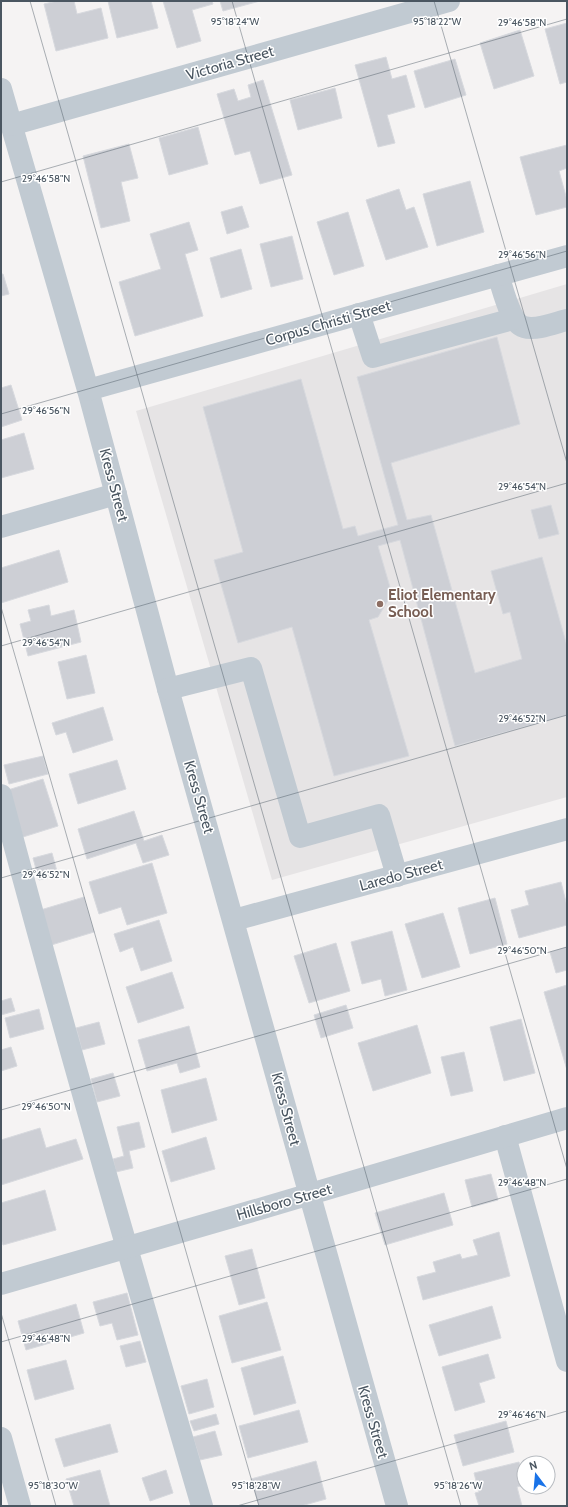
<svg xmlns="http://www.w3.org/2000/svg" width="568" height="1507" viewBox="0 0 568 1507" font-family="Cabin,sans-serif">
<rect width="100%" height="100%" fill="#f5f3f3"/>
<path fill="#e6e4e5" d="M567 284V797L272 880 136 411Z"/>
<g fill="#cdcfd5" stroke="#d7d9de">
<path d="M57 1H74L77 14 101 8 108 38 56 51 44 4Z"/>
<path d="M108 1H151L158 28 117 38Z"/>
<path d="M163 1H212L213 4 192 10 201 41 177 48Z"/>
<path d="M220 1H260L223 11Z"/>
<path d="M567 23V82L560 84 545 29Z"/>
<path d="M520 30 534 76 494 89 480 43Z"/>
<path d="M386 57 392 79 406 75 415 107 387 115 395 143 378 147 355 65Z"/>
<path d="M455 59 466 95 425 108 414 71Z"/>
<path d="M263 80 292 175 260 184 250 151 235 155 217 94 234 89 238 101 251 97 248 85Z"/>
<path d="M335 88 342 118 298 130 290 100Z"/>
<path d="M198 127 208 164 169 175 159 138Z"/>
<path d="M129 144 138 178 121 182 130 221 101 228 83 156Z"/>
<path d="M567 145V168L559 171 567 200V207L536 215 520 157Z"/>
<path d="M470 181 484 232 437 246 423 194Z"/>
<path d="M399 189 406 210 414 207 428 247 386 260 366 200Z"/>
<path d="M242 206 249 227 227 234 221 212Z"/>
<path d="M348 212 364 266 334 275 317 222Z"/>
<path d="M189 222 198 250 185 254 203 316 135 336 119 282 161 269 150 234Z"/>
<path d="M292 236 303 279 271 287 260 244Z"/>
<path d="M241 249 252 289 221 298 210 258Z"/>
<path d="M1 274H3L9 294 1 296Z"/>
<path d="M497 337 520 424 391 463 407 520 431 515 475 673 522 659 510 612 503 614 491 571 542 557 567 646V715L455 746 400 540 378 546 392 594 378 617 369 620 409 756 334 776 292 627 238 643 214 560 243 552 203 407 301 379 343 529 355 526 358 536 398 525 357 377Z"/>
<path d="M11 385 22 420 1 427V388Z"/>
<path d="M24 433 34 469 1 478V440Z"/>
<path d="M551 505 559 534 539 539 531 510Z"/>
<path d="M59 550 68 582 1 603V568Z"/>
<path d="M49 605 51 616 74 610 81 642 28 656 20 624 31 621 28 610Z"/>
<path d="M86 655 95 693 67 699 58 662Z"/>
<path d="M103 707 113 740 73 753 66 732 56 735 52 723Z"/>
<path d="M43 756 48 774 9 784 4 765Z"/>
<path d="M117 760 126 789 78 804 69 774Z"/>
<path d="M43 779 58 826 23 837 8 790Z"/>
<path d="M134 811 144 841 162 835 169 855 143 863 136 843 87 859 78 829Z"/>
<path d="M52 853 58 875 39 880 33 858Z"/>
<path d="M152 863 167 913 127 925 121 907 99 914 89 882Z"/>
<path d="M561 882 567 906V925L519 938 511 910 529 905 525 891Z"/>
<path d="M84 897 94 932 48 946 37 911Z"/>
<path d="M495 898 507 944 470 954 458 908Z"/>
<path d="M443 913 460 967 422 978 405 924Z"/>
<path d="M159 920 172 961 141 971 133 947 120 952 114 934Z"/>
<path d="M392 931 407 990 385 996 381 979 362 984 351 942Z"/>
<path d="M336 943 350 991 309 1003 294 956Z"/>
<path d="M567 947V970L556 973 550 952Z"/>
<path d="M172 972 184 1008 138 1023 126 987Z"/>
<path d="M567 985V1070L544 992Z"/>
<path d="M11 998 15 1011 1 1015V1001Z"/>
<path d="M346 1005 353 1028 321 1038 314 1015Z"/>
<path d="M39 1009 44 1029 10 1038 5 1018Z"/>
<path d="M521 1019 535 1073 504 1081 490 1027Z"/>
<path d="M99 1022 105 1044 82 1050 76 1028Z"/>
<path d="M417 1025 431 1073 373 1091 358 1043Z"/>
<path d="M189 1026 200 1067 180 1073 177 1063 147 1071 138 1040Z"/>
<path d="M11 1047 17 1066 1 1071V1050Z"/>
<path d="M464 1052 473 1091 451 1096 441 1057Z"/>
<path d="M113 1073 120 1096 97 1102 91 1079Z"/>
<path d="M206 1078 217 1120 172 1133 161 1090Z"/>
<path d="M139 1122 145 1147 129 1151 133 1168 116 1172 113 1159 124 1156 117 1127Z"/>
<path d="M40 1128 46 1148 76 1139 83 1159 1 1185V1140Z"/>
<path d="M206 1137 215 1169 171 1182 162 1151Z"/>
<path d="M491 1174 498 1200 472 1207 465 1180Z"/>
<path d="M45 1190 56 1230 3 1245 1 1239V1203Z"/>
<path d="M444 1193 453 1225 385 1245 375 1213Z"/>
<path d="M499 1232 510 1276 423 1300 417 1277 436 1272 433 1262 460 1254 462 1259 478 1255 473 1240Z"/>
<path d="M252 1249 265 1298 239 1305 225 1256Z"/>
<path d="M127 1293 138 1335 117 1340 112 1323 100 1326 93 1302Z"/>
<path d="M267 1302 281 1350 232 1363 219 1316Z"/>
<path d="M76 1304 84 1333 26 1350 18 1321Z"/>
<path d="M492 1306 501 1338 439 1356 429 1325Z"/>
<path d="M140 1341 146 1362 126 1367 120 1346Z"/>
<path d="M488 1354 495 1378 479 1383 485 1402 455 1411 442 1367Z"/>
<path d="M283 1356 296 1403 254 1415 241 1368Z"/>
<path d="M66 1360 74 1389 35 1400 27 1370Z"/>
<path d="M207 1379 214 1407 189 1414 181 1386Z"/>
<path d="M299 1410 308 1442 248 1458 239 1426Z"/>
<path d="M216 1414 219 1424 194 1431 190 1421Z"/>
<path d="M506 1421 514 1452 463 1466 454 1435Z"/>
<path d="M110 1424 118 1452 64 1467 55 1439Z"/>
<path d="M215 1431 222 1455 200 1460 193 1437Z"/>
<path d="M316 1461 326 1499 301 1506H259L251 1479Z"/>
<path d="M519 1462 524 1485 517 1487 522 1506H479L475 1493 479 1492 474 1473Z"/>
<path d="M100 1470 110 1506H74L66 1479Z"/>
<path d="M166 1470 173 1493 150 1501 142 1478Z"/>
</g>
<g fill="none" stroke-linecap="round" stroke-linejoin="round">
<g stroke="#c1cad2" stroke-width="22">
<path d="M1 89 88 390 168 689 397 1506"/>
<path d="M11 125 449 1"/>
<path d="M498 275C503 289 510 323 524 327 536 331 555 323 567 320"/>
<path d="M359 314 373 357 513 319"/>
<path d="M88 390 567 256"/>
<path d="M1 527 116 494"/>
<path d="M168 689 251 668 300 837 379 815 397 876"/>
<path d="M1 795C64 1033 133 1270 202 1506"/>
<path d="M234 920 567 829"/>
<path d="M505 1136 567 1361"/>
<path d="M1 1284 263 1208 567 1118"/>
<path d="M1 1438 20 1506"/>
</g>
</g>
<path fill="none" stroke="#4a5661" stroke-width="1" stroke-opacity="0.45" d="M30 1 461 1506M232 1 567 1169M434 1 567 463M1 182 567 19M1 414 567 251M1 607 259 1506M1 646 567 483M1 878 567 715M1 1110 567 947M1 1313 56 1506M1 1342 567 1179M237 1506 567 1411"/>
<circle fill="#8d6e63" stroke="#fff" stroke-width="1.5" cx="380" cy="604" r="4"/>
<g text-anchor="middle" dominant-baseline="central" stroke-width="3" stroke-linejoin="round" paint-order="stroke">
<g font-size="15" fill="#4a5661" stroke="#fff">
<text transform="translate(230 63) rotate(-16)">Victoria Street</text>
<text transform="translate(328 323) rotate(-16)">Corpus Christi Street</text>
<text transform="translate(114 485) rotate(75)">Kress Street</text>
<text transform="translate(199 797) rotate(74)">Kress Street</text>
<text transform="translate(401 875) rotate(-15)">Laredo Street</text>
<text transform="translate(286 1109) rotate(75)">Kress Street</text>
<text transform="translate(284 1202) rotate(-16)">Hillsboro Street</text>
<text transform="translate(373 1422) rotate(74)">Kress Street</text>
</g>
<g font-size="15" font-weight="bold" fill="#785e54" stroke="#fff" text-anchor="start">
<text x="388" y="595">Eliot Elementary<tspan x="388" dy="17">School</tspan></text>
</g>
</g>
<g font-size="10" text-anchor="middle" fill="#4a5661" stroke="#fff" stroke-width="3" stroke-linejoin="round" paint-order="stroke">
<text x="235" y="25">95°18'24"W</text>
<text x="437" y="25">95°18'22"W</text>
<text x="522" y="26">29°46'58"N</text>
<text x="46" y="182">29°46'58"N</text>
<text x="522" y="258">29°46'56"N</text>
<text x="46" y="414">29°46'56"N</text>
<text x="522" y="490">29°46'54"N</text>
<text x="46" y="646">29°46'54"N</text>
<text x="522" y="722">29°46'52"N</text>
<text x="46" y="878">29°46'52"N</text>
<text x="522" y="954">29°46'50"N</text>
<text x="46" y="1110">29°46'50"N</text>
<text x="522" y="1186">29°46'48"N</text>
<text x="46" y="1342">29°46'48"N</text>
<text x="522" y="1418">29°46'46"N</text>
<text x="53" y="1489">95°18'30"W</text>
<text x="256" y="1489">95°18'28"W</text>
<text x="458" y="1489">95°18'26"W</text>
</g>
<rect width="568" height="1507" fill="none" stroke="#4a5661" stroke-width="4"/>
<g transform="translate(536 1475) rotate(344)"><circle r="19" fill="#ffffff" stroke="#b7bbc0"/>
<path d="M0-3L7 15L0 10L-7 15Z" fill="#1a73e8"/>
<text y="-6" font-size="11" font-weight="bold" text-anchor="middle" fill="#4a5661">N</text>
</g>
</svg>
